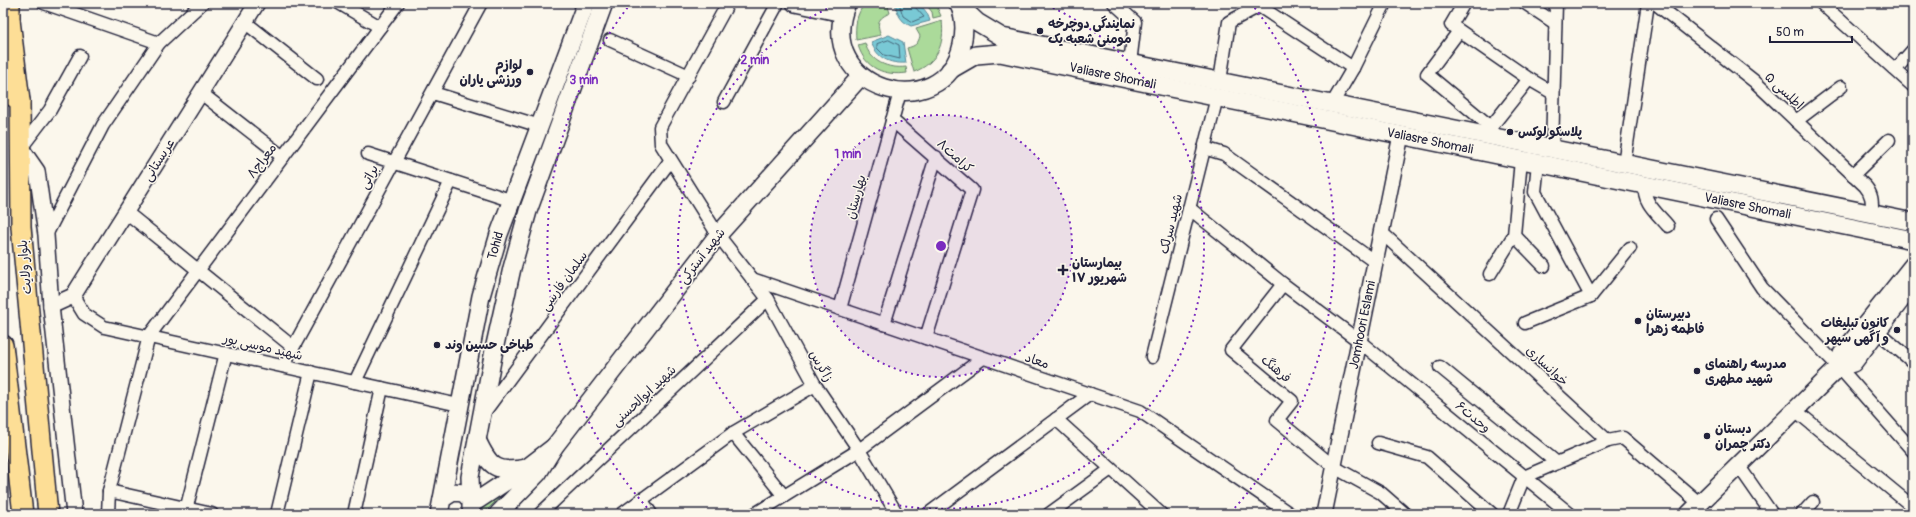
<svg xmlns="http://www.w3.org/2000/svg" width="1916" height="517" viewBox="0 0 1916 517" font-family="Pangolin,'Playpen Sans Arabic',sans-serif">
<rect width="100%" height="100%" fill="#fbf7ec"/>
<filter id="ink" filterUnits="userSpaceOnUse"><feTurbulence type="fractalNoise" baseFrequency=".025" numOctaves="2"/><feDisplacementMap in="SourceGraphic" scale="8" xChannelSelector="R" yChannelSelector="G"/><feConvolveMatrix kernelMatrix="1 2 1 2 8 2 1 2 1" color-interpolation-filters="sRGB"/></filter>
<g filter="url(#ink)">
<g fill="#abda9a" stroke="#667e6a">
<path d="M865 3H887L890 13C878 18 876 23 881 35L856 40C855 25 856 15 865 3Z"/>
<path d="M925 3H935L941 16 933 18 932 12Z"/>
<path d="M942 21C945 44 937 63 914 72L907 48C915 46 918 44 920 36L916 29Z"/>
<path d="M865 43C870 62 888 69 906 67L907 73C885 76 865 69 858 45Z"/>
<path d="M507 490 483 514H479V505Z"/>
</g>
<g fill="#79c9d5" stroke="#568697">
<path d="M895 3C913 3 924 1 930 21L911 26C900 21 898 15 895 3Z"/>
<path d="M889 35 903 42 906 63C889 64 877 58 871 42Z"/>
</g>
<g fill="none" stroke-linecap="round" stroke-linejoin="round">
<g stroke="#456579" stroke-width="1">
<path d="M899 3 903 16 912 22 924 17 915 7V3"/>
<path d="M889 40 899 45 900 59 884 55 877 48V44Z"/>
</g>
<g stroke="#22223b" stroke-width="15">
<g id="minor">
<path d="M44 3 159 43"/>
<path d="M339 3 380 27"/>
<path d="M728 3 660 127 661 144 718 235 768 299 815 385 859 450 897 514"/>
<path d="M1114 3 1135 22 1130 63"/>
<path d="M1464 3 1451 25 1529 79 1553 93"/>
<path d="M1525 3 1555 23"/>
<path d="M1655 3 1754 81 1865 186C1873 195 1872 203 1872 214"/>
<path d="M1821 3 1913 86"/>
<path d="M1259 6 1353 68"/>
<path d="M246 23 317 79"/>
<path d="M1459 31 1427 74 1491 127"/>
<path d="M610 40 689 76"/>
<path d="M1896 69 1913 50"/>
<path d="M1220 81 1229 22 1265 3"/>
<path d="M201 93 283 157"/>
<path d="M433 93 540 126"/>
<path d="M724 102 778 3"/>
<path d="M1332 104 1353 68 1385 3"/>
<path d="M892 120 972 190 926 338"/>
<path d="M1796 121 1841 87"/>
<path d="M1485 130 1491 127 1529 79"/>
<path d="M21 148 50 110 80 56"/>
<path d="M1204 148 1224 154 1375 262"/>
<path d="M1552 149 1556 3"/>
<path d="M368 154 513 201"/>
<path d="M1538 163 1535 192 1591 296"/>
<path d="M1624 164 1648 3"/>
<path d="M1853 175 1889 140"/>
<path d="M1645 185C1642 202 1658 214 1668 226"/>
<path d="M1189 208 1283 284 1359 341 1570 514"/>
<path d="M126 212 293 347"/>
<path d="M1716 219 1762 288 1839 367 1913 451"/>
<path d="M1381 232 1608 441 1623 438 1699 503"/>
<path d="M46 235 103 125 159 43 202 3"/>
<path d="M1514 235 1544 266"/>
<path d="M1490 274 1514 235 1521 160"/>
<path d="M752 279 1140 411 1290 514"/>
<path d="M1283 284 1231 350 1292 401 1277 420 1334 467 1381 493 1405 514"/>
<path d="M73 296 84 314 104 327 459 405"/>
<path d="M840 309 900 92"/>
<path d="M1525 323 1591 296 1630 248"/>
<path d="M884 324 936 157"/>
<path d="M1877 331 1913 362"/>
<path d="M1152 357 1217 97"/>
<path d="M283 366 481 3"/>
<path d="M1440 367 1557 463"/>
<path d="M355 382 451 181"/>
<path d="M1795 410 1913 507"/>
<path d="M483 414 670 161"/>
<path d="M1056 419 1161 514"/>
<path d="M733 433 784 496"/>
<path d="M1378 443 1427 457 1492 514"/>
<path d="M1738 465 1772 514"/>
<path d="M109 491 212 514"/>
<path d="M641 499 651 514"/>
<path d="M108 514 109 491 149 336 398 3"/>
<path d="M185 514 226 353"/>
<path d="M277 514 311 372"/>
<path d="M354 514 382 388"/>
<path d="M540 514 768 299"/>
<path d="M622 514 733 433 815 385"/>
<path d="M755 514 859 450 983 358"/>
<path d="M928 514 1090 394"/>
<path d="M1049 514 1111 469"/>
<path d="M1509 514 1524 477 1608 441"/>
<path d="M1802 514 1813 502"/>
</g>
</g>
<g stroke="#22223b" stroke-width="18">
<g id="tertiary">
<path d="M21 148 37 171 46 235 51 306 74 514"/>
<path d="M51 306 73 296 257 3"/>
<path id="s1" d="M1324 514 1401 135"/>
</g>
</g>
<g stroke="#22223b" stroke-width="20">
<g id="secondary">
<path d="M795 3 843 13"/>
<path d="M847 3C811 90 943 128 962 45 965 31 965 16 958 3"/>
<path d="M959 5 977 22 1002 37 1913 222"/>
<path id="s2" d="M950 70 976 55 1000 53 1913 240"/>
<path d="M1913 265 1842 354 1839 367 1853 363 1913 284"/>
<path d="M477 440C489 466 496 474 526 468"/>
<path d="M554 447 718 235 861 76"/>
<path id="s3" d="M442 499 481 296 499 234 586 3"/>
<path d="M471 501 470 477 495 345 512 268 528 211 604 3"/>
<path d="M472 504 528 467 554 447 538 473 498 514"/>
<path d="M439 514 442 499 453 492 464 493 471 501V508"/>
<path d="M1689 514 1839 367"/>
</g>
</g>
<g stroke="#22223b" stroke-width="22">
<g id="primary">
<path d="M10 20 20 101 21 227 48 514"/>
<path d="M7 33 10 20V3"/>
<path d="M3 90 20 101"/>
<path d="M3 345 23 514"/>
</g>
</g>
<use href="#minor" stroke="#fbf7ec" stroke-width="12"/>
<use href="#tertiary" stroke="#fbf7ec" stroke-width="15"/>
<use href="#secondary" stroke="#fbf7ec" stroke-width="17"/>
<use href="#primary" stroke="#fdde96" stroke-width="19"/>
</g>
</g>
<circle cx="941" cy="246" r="131" fill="#7b2cbf" fill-opacity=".12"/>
<g fill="none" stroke="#7b2cbf" stroke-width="2" stroke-dasharray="2 4">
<circle cx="941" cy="246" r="131"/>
<path d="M1042 3A263 263 0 1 1 840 3"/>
<path d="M651 512A394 394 0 0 1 631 3M1251 3A394 394 0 0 1 1231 512"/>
</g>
<g fill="#22223b" stroke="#fbf7ec" stroke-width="1.5">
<circle cx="1040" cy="31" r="4"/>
<circle cx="530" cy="72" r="4"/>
<circle cx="1510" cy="132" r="4"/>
<path d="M1061 264h4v4h4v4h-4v4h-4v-4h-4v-4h4z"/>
<circle cx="1638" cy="321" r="4"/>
<circle cx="1897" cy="330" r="4"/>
<circle cx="437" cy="345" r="4"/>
<circle cx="1697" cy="371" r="4"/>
<circle cx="1707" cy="436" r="4"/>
</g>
<g text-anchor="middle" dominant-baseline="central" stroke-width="3" stroke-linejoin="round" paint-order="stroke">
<g font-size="13" font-weight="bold" fill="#22223b" stroke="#fbf7ec" text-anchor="start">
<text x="1048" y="24">نمایندگی دوچرخه<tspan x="1048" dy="15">مومنی شعبه یک</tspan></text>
<text x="522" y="65" text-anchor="end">لوازم<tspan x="522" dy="15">ورزشی یاران</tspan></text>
<text x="1518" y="132">پلاسکو لوکس</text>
<text x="1072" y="263">بیمارستان<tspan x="1072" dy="15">۱۷ شهریور</tspan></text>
<text x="1646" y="314">دبیرستان<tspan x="1646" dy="15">فاطمه زهرا</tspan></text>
<text x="1889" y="323" text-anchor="end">کانون تبلیغات<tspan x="1889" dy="15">و آگهی سپهر</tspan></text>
<text x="445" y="345">طباخی حسین وند</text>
<text x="1705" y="364">مدرسه راهنمای<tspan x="1705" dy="15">شهید مطهری</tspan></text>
<text x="1715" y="429">دبستان<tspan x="1715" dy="15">دکتر چمران</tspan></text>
</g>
<g font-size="13" fill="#22223b" stroke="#fbf7ec">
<text stroke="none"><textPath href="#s2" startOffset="169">Valiasre Shomali</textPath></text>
<text transform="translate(1784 91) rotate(43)">اطلسی ۵</text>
<text stroke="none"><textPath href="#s2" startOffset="493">Valiasre Shomali</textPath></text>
<text transform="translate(955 156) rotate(42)">کرامت۸</text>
<text transform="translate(159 160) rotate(-58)">عربستانی</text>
<text transform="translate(262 161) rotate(-53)">معراج۸</text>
<text transform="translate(369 177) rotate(-62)">براتی</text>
<text transform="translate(856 197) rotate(-75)">بهارستان</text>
<text stroke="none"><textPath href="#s2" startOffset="817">Valiasre Shomali</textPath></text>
<text transform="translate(1171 224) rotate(-76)">شهید سرلک</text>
<text stroke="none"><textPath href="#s3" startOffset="259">Tohid</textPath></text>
<text transform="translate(702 256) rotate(-52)">شهید آسترکی</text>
<text transform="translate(25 267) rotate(-95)">بلوار ولایت</text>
<text transform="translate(564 281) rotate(-54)">سلمان فارسی</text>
<text stroke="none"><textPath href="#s1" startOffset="193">Jomhoori Eslami</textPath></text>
<text transform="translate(263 347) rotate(13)">شهید موسی پور</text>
<text transform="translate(1037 361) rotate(19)">معاد</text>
<text transform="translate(821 366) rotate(60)">زاگرس</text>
<text transform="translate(1547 366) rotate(43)">خوانساری</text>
<text transform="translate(1276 369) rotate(40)">فرهنگ</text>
<text transform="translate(644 396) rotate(-43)">شهید ابوالحسنی</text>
<text transform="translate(1473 417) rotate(40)">وحدت۶</text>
</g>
</g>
<circle cx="941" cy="246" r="6" fill="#7b2cbf" stroke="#fbf7ec" stroke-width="2"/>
<g font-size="12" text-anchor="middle" font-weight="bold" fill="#7b2cbf" stroke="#fbf7ec" stroke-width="3" stroke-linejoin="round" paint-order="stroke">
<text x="755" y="64">2 min</text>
<text x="584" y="84">3 min</text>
<text x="848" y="158">1 min</text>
</g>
<rect width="1916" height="517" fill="none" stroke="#fbf7ec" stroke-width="16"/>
<rect x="8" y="8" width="1900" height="501" fill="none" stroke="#22223b" stroke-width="1.5" filter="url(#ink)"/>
<path d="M1770 36v6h82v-6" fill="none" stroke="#22223b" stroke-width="2"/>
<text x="1776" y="36" font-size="12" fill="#22223b" stroke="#fbf7ec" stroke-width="3" paint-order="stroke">50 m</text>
</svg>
